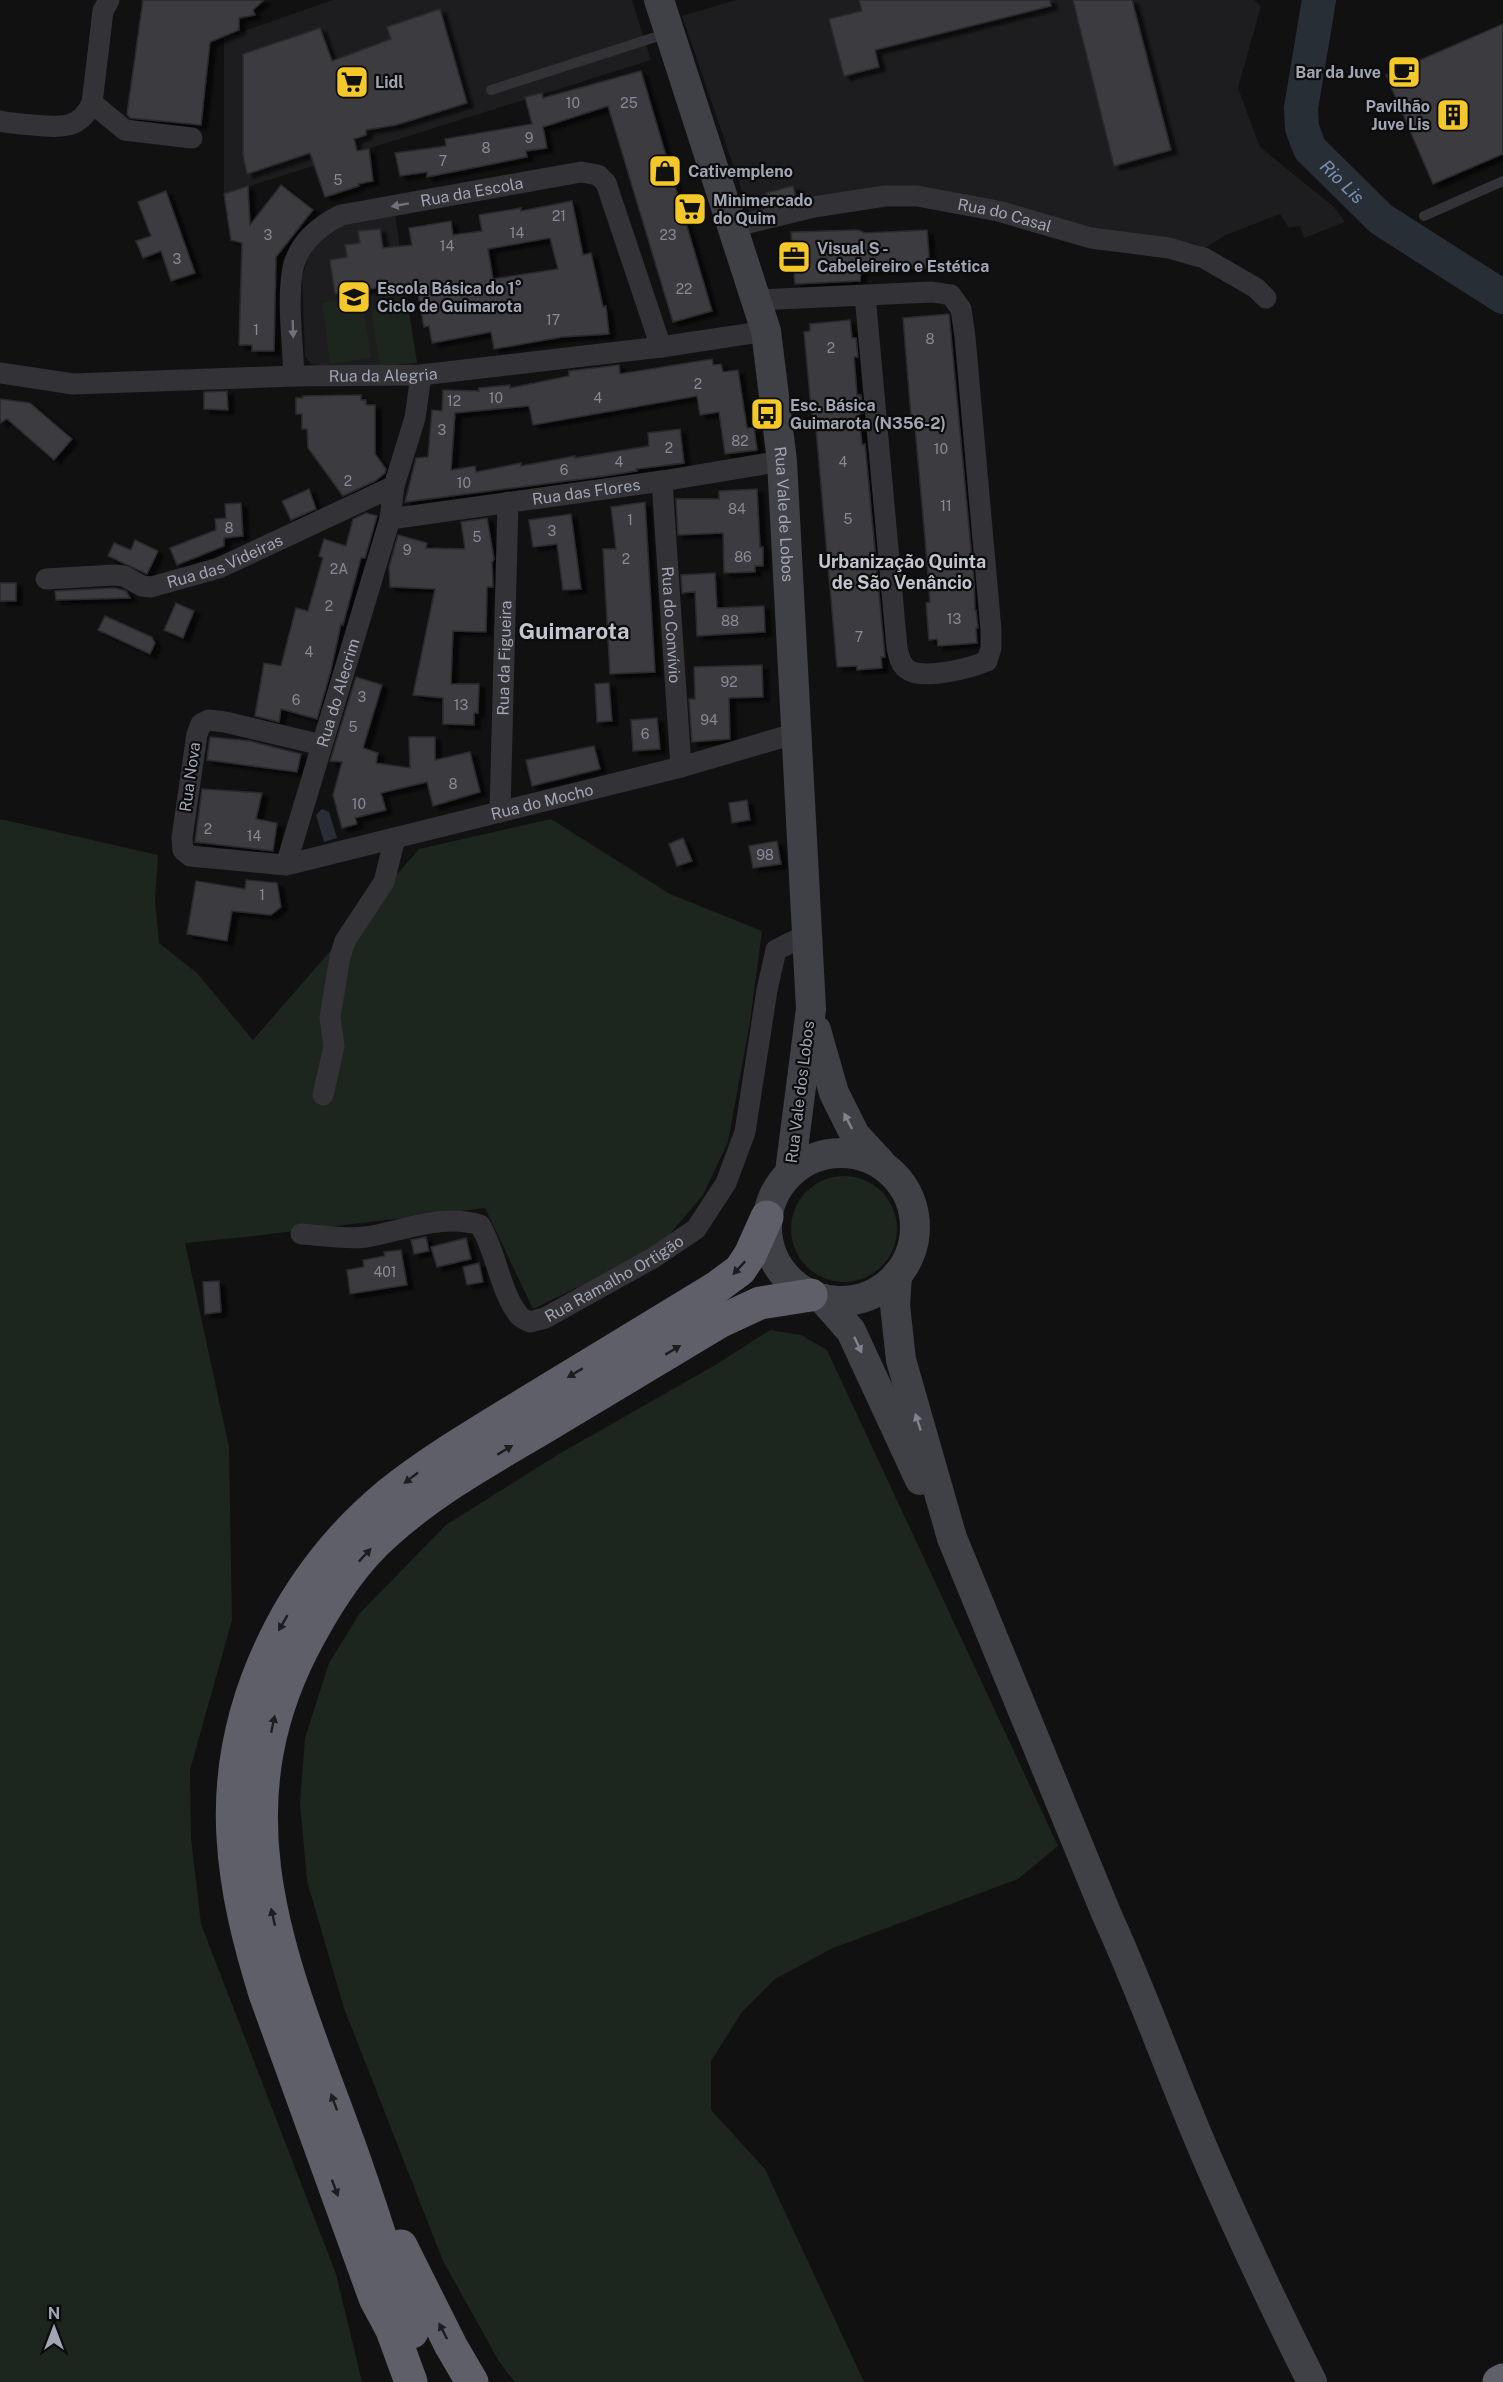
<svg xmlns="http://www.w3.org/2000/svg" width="1503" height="2382" viewBox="0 0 1503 2382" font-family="'Public Sans',sans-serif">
<defs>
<filter id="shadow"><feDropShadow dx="6" dy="4" stdDeviation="1.5" flood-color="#0009"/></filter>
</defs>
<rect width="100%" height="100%" fill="#111112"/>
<g fill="#1d1d1f">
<path d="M333 0H632L651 60 224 194V38Z"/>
<path d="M736 0H1254L1261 6 1238 88 1260 147 1334 207 1345 222 1304 238 1300 226 1289 228 1280 214 1226 235 1205 248 1194 243 1120 237 913 186 799 208 793 186 766 193 770 213 750 214 682 16Z"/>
<path d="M395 214 417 363 333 368 311 364 305 356 302 278 309 254 325 233 350 221Z"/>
</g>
<g fill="#1d251f">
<path d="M362 297 371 358 330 364 322 303Z"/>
<path d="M407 304 417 363 380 365 371 309Z"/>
<path d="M0 819 158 855 155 900 159 943 197 973 253 1040 419 849 551 819 670 894 762 931 750 1022 728 1142 703 1195 669 1235 646 1254 533 1309 485 1208 254 1236 185 1243 229 1447 232 1620 190 1770 191 1838 201 1924 336 2274 362 2382H0Z"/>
<circle cx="844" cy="1229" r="53"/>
<path d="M770 1330 801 1335 827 1350 1058 1846 1018 1879 833 1948 775 1979 742 2012 711 2061V2110L765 2169 864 2382H515L500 2363 443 2261 344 2008 307 1881 300 1803 305 1738 329 1663 360 1613 446 1525 559 1454 717 1364Z"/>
</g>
<path fill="#272e36" d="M322 809 329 812 337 838 324 842 316 815Z"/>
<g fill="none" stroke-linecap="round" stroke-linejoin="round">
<path stroke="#272e36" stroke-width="34" id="s1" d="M1319 0 1301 108 1302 128 1310 149 1381 219 1503 297"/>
</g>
<g fill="#3b3b3f" stroke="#2b2b2e" stroke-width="1.5" fill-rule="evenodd" filter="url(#shadow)">
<path d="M143 0H264L253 10 255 15 239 18V30L210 42 201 125 130 118 127 114Z"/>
<path d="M859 0H1050L1051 6 875 50 879 67 844 76 829 19 862 11Z"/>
<path d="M1073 0H1132L1171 150 1114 166Z"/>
<path d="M440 9 467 103 396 125 366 130V135L354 139 357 151 369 149 373 181 358 184 359 186 325 197 310 153 247 174 243 155V54L320 28 332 61 391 39 387 27Z"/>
<path d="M1503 24V154L1433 184 1386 75Z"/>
<path d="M641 71 712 311 673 322 608 106 543 127 547 148 526 151 527 157 427 177V172L400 176 395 153 446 146 445 139 532 124 525 97 542 93 543 98Z"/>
<path d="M281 185 313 210 276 257 274 351H252V345H239L242 243 231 240 224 194 248 186 250 225Z"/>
<path d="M793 186 796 198 768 205 766 193Z"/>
<path d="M166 191 195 273 171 281 161 251 143 258 136 241 151 236 138 202Z"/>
<path d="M572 201 583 255 591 253 603 307 606 306 609 334 562 337 494 349 491 332 432 343 429 326 424 327 417 289 405 290 404 284 335 294 330 260 347 257 345 245 360 243 358 231 380 229 383 248 412 245 409 228 451 221 453 235 482 231 479 215 521 208V211ZM550 238 558 269 493 279 488 249Z"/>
<path d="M858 230 865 233 927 230 930 268 861 270 860 281 795 284 791 232Z"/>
<path d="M949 314 974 581 975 610H976L978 628H976L977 643 938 646 937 639 929 640 926 603 930 602 925 538 914 416H911L903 318Z"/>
<path d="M850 320 852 338H856L858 357H854L857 395H861L863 413 859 414 862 445 865 444 885 657H881L882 668 857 670V666L837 667 816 429H813L804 332 810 331V324Z"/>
<path d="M712 359 713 365 721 364 723 372 738 370 747 428H754L757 450 725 454 719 412 700 415 697 396 533 425 529 406 455 413 451 470 475 466 476 472 521 463V466L575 456V458L649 446 648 433 680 429 684 463 636 469 637 471 605 476 405 502 416 458 428 457 432 410 442 411 443 390 479 391V388L510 385V388L569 376V371L619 365 620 374Z"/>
<path d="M227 391 228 410 204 409V392Z"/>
<path d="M361 395V400H366V405H375V454L386 469 385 473 375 481 343 496 308 448 307 429H302V414H296V398H303V396Z"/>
<path d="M0 399 30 403 72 439 54 460 7 419 0 423Z"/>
<path d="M309 489 316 509 291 520 282 501Z"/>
<path d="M757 489 760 547H763V566H755V572L724 573 723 533 678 535 676 499H719V491Z"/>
<path d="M645 502 655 672 610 674 603 549H616L611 507Z"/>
<path d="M241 503 243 536 224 538V546L177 565 170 548 216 530 215 519 226 518 225 504Z"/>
<path d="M366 513 377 516 365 558H361L343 625 341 624 331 670 317 719 281 709 279 722 255 716 264 663 281 666 296 608 308 611 323 558 319 556 324 539 346 546 353 519Z"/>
<path d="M571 514 581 589 563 590 557 544 533 547 529 520Z"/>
<path d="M487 518 494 559 492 562 493 587H487L486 632 453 631 451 684H479L478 713H474V725L443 724V698L413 695 435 589 390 587 389 567 398 535 427 543 426 548 465 549 461 522Z"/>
<path d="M135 540 158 551 147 574 108 556 114 543 131 550Z"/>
<path d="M715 573 717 608 764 606 765 632 697 636 695 592 682 593 681 575Z"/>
<rect x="0" y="583" width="16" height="18"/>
<path d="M114 588 126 591 130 598 56 600 55 591Z"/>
<path d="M176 603 194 611 183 638 164 630Z"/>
<path d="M105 616 152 637 155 643 150 654 98 630Z"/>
<path d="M762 665 763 697 729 698 730 739 692 742 689 699H695L694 667Z"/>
<path d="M356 677 382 685 363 748 378 753 376 763 410 768 409 737H435V760L470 752 480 792 433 806 427 782 381 793 386 810 355 818 357 824 342 828 333 795 342 762 330 761Z"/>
<path d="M609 683 612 721 597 722 595 684Z"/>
<path d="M657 718 660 749 633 751 631 720Z"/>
<path d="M210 737 250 741 301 754 297 772 207 760Z"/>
<path d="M594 746 600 769 532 786 526 760Z"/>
<path d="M202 789 262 793 256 819 277 823 273 851 195 842Z"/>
<path d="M747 800 750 820 732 823 729 803Z"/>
<path d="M683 838 692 861 677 866 669 844Z"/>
<path d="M777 841 781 864 753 868 749 846Z"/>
<path d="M246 880 277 883 281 907 271 915 232 911 227 941 187 934 196 881 245 889Z"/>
<path d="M426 1237 429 1251 414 1254 411 1240Z"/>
<path d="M466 1238 471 1259 437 1267 431 1247Z"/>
<path d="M401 1250 407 1285 350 1294 347 1270 364 1267 363 1260 385 1256 384 1252Z"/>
<path d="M479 1263 483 1282 467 1285 463 1267Z"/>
<path d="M219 1281 221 1312 205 1314 203 1282Z"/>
</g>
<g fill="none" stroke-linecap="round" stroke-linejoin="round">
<g stroke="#323237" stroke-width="10">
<path d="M491 90 668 33"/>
<path d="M1424 216 1503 181"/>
</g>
<g stroke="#323237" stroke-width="21">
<path d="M92 103 125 130 192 138"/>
<path d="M0 121C10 123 22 124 33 125 59 127 79 131 92 103L103 11 109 0"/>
<path id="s2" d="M732 227 814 207 885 196H917L998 211 1091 238 1169 248 1204 258 1256 288 1266 298"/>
<path d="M755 300 932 292 951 295 961 309 965 337 991 630V648L987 661C971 668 921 681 907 669 900 664 899 656 897 648L865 295"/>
<path id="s3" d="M0 373 73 384 294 376 421 375 661 347 766 331"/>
<path id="s4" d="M294 376C293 345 286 294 294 264 301 241 321 225 341 215L581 172 598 175 606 183 661 347"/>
<path id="s5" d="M662 481 681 767"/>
<path id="s6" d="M390 519 662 481 782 461"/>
<path id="s7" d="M46 579 114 575 124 576 142 586 151 587 219 568 394 486"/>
<path id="s8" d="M322 745 225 722 209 720 201 724 197 734 182 838 183 850 190 856 286 865 681 767 797 733"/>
<path id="s9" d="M500 812 508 502"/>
<path id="s10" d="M286 865 390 519 394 486 415 418 421 375"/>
<path d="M323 1095 334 1046 330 1017 340 957 345 941 384 882 395 838"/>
<path id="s11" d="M301 1234C322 1235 346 1240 366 1237 403 1231 443 1213 480 1225 496 1251 500 1291 518 1314 520 1318 526 1320 530 1322L545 1318 653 1258 696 1229 726 1183 745 1132 767 990 776 950 808 934"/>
</g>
<g stroke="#404147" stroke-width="30">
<path id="s12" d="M659 0 766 331 782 461 811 1009 790 1172"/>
<path d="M816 1030 834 1093 855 1135 880 1162"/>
<circle cx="841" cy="1227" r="74"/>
<path d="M897 1275 895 1305 901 1360 952 1538 1106 1913C1143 1994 1172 2077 1207 2158 1240 2234 1275 2308 1312 2382"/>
<path d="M823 1299 851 1331 920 1480"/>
</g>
<g stroke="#5e5f68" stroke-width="33">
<path d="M401 2246 451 2346 472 2382"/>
<path d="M412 2332C389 2267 370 2201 346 2136 282 1962 212 1812 310 1635 330 1598 353 1562 385 1534 430 1493 483 1463 536 1432 597 1395 658 1358 719 1322L760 1303 811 1295"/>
<path d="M411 2382 392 2330 375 2298 265 1994C249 1942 236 1891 233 1837 225 1706 290 1575 390 1493 433 1459 481 1431 528 1402 591 1364 654 1325 717 1287L740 1270 750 1255 767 1217"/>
<path d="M1499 2382 1503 2380"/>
</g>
</g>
<defs><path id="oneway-solid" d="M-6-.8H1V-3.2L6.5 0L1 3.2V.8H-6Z" transform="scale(1.5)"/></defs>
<g fill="#70717b">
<use href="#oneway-solid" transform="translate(400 205) rotate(170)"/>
<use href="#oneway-solid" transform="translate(293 329) rotate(88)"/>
</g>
<g fill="#80828d">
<use href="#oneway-solid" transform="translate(848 1121) rotate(-117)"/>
<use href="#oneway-solid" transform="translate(858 1345) rotate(65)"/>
<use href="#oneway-solid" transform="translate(918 1422) rotate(-108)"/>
</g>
<g fill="#1c1d1f">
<use href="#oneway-solid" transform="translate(739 1268) rotate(133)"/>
<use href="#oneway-solid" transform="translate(673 1350) rotate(-31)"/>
<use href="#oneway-solid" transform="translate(575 1373) rotate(149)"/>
<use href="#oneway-solid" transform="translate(505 1450) rotate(-31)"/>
<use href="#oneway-solid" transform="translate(411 1478) rotate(142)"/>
<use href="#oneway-solid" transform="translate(365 1555) rotate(-47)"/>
<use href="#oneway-solid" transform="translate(283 1623) rotate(120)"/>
<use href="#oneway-solid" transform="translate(273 1724) rotate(-78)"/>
<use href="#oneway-solid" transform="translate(273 1917) rotate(-103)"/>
<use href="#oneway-solid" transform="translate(334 2102) rotate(-110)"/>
<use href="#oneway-solid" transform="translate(335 2188) rotate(70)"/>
<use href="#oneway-solid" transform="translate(443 2331) rotate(-117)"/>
</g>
<defs>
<g id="cafe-square" transform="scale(1.725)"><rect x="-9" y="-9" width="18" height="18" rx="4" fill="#f3c828" stroke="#0c0c0d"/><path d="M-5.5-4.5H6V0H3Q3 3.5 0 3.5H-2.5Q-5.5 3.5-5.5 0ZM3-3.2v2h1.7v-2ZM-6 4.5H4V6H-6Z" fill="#111"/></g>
<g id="supermarket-square" transform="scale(1.725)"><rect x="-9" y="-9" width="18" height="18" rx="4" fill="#f3c828" stroke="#0c0c0d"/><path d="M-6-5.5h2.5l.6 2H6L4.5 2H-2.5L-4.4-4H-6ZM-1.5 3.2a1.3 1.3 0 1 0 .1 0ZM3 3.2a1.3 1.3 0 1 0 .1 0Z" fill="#111"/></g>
<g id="building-square" transform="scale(1.725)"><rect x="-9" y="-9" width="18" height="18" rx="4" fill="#f3c828" stroke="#0c0c0d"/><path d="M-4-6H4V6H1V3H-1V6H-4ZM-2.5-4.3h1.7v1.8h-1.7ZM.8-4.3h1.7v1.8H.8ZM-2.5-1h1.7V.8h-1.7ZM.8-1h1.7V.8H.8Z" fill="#111"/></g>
<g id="shop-square" transform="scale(1.725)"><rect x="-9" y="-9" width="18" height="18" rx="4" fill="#f3c828" stroke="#0c0c0d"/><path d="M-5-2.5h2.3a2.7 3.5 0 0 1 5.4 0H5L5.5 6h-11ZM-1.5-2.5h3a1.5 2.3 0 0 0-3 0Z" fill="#111"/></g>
<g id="office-square" transform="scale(1.725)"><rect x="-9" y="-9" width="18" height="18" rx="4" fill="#f3c828" stroke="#0c0c0d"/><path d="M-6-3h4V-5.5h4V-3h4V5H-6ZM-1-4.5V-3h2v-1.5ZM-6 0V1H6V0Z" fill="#111"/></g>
<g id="school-square" transform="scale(1.725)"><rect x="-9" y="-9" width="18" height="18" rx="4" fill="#f3c828" stroke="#0c0c0d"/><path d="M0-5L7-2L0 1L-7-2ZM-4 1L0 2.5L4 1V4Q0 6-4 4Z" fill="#111"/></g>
<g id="bus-square" transform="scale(1.725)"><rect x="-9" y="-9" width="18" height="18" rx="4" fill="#f3c828" stroke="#0c0c0d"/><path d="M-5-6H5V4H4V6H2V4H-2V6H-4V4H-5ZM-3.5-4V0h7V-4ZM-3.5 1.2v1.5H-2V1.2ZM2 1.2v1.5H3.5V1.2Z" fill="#111"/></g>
</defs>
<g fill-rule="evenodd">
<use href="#cafe-square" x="1404" y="72"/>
<use href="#supermarket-square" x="352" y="82"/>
<use href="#building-square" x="1453" y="115"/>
<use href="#shop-square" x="665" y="171"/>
<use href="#supermarket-square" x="690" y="209"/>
<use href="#office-square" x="794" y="257"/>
<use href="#school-square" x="354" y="297"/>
<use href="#bus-square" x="767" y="414"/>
</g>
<g text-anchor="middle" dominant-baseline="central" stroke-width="4.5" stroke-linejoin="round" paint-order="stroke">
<g font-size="14" fill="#888a96">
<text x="573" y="103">10</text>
<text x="629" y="103">25</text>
<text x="529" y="138">9</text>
<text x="486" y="148">8</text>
<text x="443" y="161">7</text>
<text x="338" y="180">5</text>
<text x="559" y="216">21</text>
<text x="517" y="233">14</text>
<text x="268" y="235">3</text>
<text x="668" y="235">23</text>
<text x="447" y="246">14</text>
<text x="177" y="259">3</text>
<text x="684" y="289">22</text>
<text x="553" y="320">17</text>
<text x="256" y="330">1</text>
<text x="930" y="339">8</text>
<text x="831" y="348">2</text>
<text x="698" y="384">2</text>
<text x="496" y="398">10</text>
<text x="598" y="398">4</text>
<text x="454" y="401">12</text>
<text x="442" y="430">3</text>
<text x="740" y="441">82</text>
<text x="669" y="448">2</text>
<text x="941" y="449">10</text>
<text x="619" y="462">4</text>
<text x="843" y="462">4</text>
<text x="564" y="470">6</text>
<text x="348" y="481">2</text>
<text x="464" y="483">10</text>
<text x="946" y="506">11</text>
<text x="737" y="509">84</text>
<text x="848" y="519">5</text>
<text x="630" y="520">1</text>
<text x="229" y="528">8</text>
<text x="552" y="531">3</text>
<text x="477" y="537">5</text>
<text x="407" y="550">9</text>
<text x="743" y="557">86</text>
<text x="626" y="559">2</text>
<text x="339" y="569">2A</text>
<text x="329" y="606">2</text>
<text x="954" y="619">13</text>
<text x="730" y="621">88</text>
<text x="859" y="637">7</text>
<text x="309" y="652">4</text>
<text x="729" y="682">92</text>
<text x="362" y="697">3</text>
<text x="296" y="700">6</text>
<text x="461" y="705">13</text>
<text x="709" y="720">94</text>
<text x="353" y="727">5</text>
<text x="645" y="734">6</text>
<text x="453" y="784">8</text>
<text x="359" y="804">10</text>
<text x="208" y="829">2</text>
<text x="254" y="836">14</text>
<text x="765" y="855">98</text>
<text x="262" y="895">1</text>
<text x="385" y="1272">401</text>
</g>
<g font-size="16" font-weight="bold" fill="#a2a5b3" stroke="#0c0c0d" text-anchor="start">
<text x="1381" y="72" text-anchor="end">Bar da Juve</text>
<text x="375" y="82">Lidl</text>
<text x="1430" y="106" text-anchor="end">Pavilhão<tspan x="1430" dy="18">Juve Lis</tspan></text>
<text x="688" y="171">Cativempleno</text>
<text x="713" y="200">Minimercado<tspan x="713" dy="18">do Quim</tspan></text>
<text x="817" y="248">Visual S -<tspan x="817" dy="18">Cabeleireiro e Estética</tspan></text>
<text x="377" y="288">Escola Básica do 1°<tspan x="377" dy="18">Ciclo de Guimarota</tspan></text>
<text x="790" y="405">Esc. Básica<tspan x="790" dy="18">Guimarota (N356-2)</tspan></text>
</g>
<g font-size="16" fill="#a2a5b3" stroke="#0c0c0d">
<text stroke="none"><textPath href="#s4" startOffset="315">Rua da Escola</textPath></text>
<text stroke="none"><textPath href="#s2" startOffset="278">Rua do Casal</textPath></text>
<text stroke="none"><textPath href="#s3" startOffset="384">Rua da Alegria</textPath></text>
<text stroke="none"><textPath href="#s6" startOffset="198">Rua das Flores</textPath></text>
<text stroke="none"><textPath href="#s12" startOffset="532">Rua Vale de Lobos</textPath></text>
<text stroke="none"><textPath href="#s7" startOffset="186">Rua das Videiras</textPath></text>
<text stroke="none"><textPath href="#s5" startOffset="144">Rua do Convívio</textPath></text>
<text stroke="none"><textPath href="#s9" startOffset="154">Rua da Figueira</textPath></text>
<text stroke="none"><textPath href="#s10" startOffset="180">Rua do Alecrim</textPath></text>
<text transform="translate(190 777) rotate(-82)">Rua Nova</text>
<text stroke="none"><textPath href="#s8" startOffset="622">Rua do Mocho</textPath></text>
<text transform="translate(800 1092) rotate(-83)">Rua Vale dos Lobos</text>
<text stroke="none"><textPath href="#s11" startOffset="388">Rua Ramalho Ortigão</textPath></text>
</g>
<g font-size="18" font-style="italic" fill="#788faf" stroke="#0c0c0d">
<text stroke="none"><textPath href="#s1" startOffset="198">Rio Lis</textPath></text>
</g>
<g font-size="18" font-weight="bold" fill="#c3c5cf" stroke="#0c0c0d">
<text x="902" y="561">Urbanização Quinta<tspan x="902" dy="21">de São Venâncio</tspan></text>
</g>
<g font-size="22" font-weight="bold" fill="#c3c5cf" stroke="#0c0c0d">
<text x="574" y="631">Guimarota</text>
</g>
</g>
<g transform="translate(54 2328)" stroke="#0c0c0d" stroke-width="4.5" paint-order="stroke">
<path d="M0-4.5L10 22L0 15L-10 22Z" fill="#a2a5b3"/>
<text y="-9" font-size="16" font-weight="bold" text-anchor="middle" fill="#a2a5b3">N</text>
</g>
</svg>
